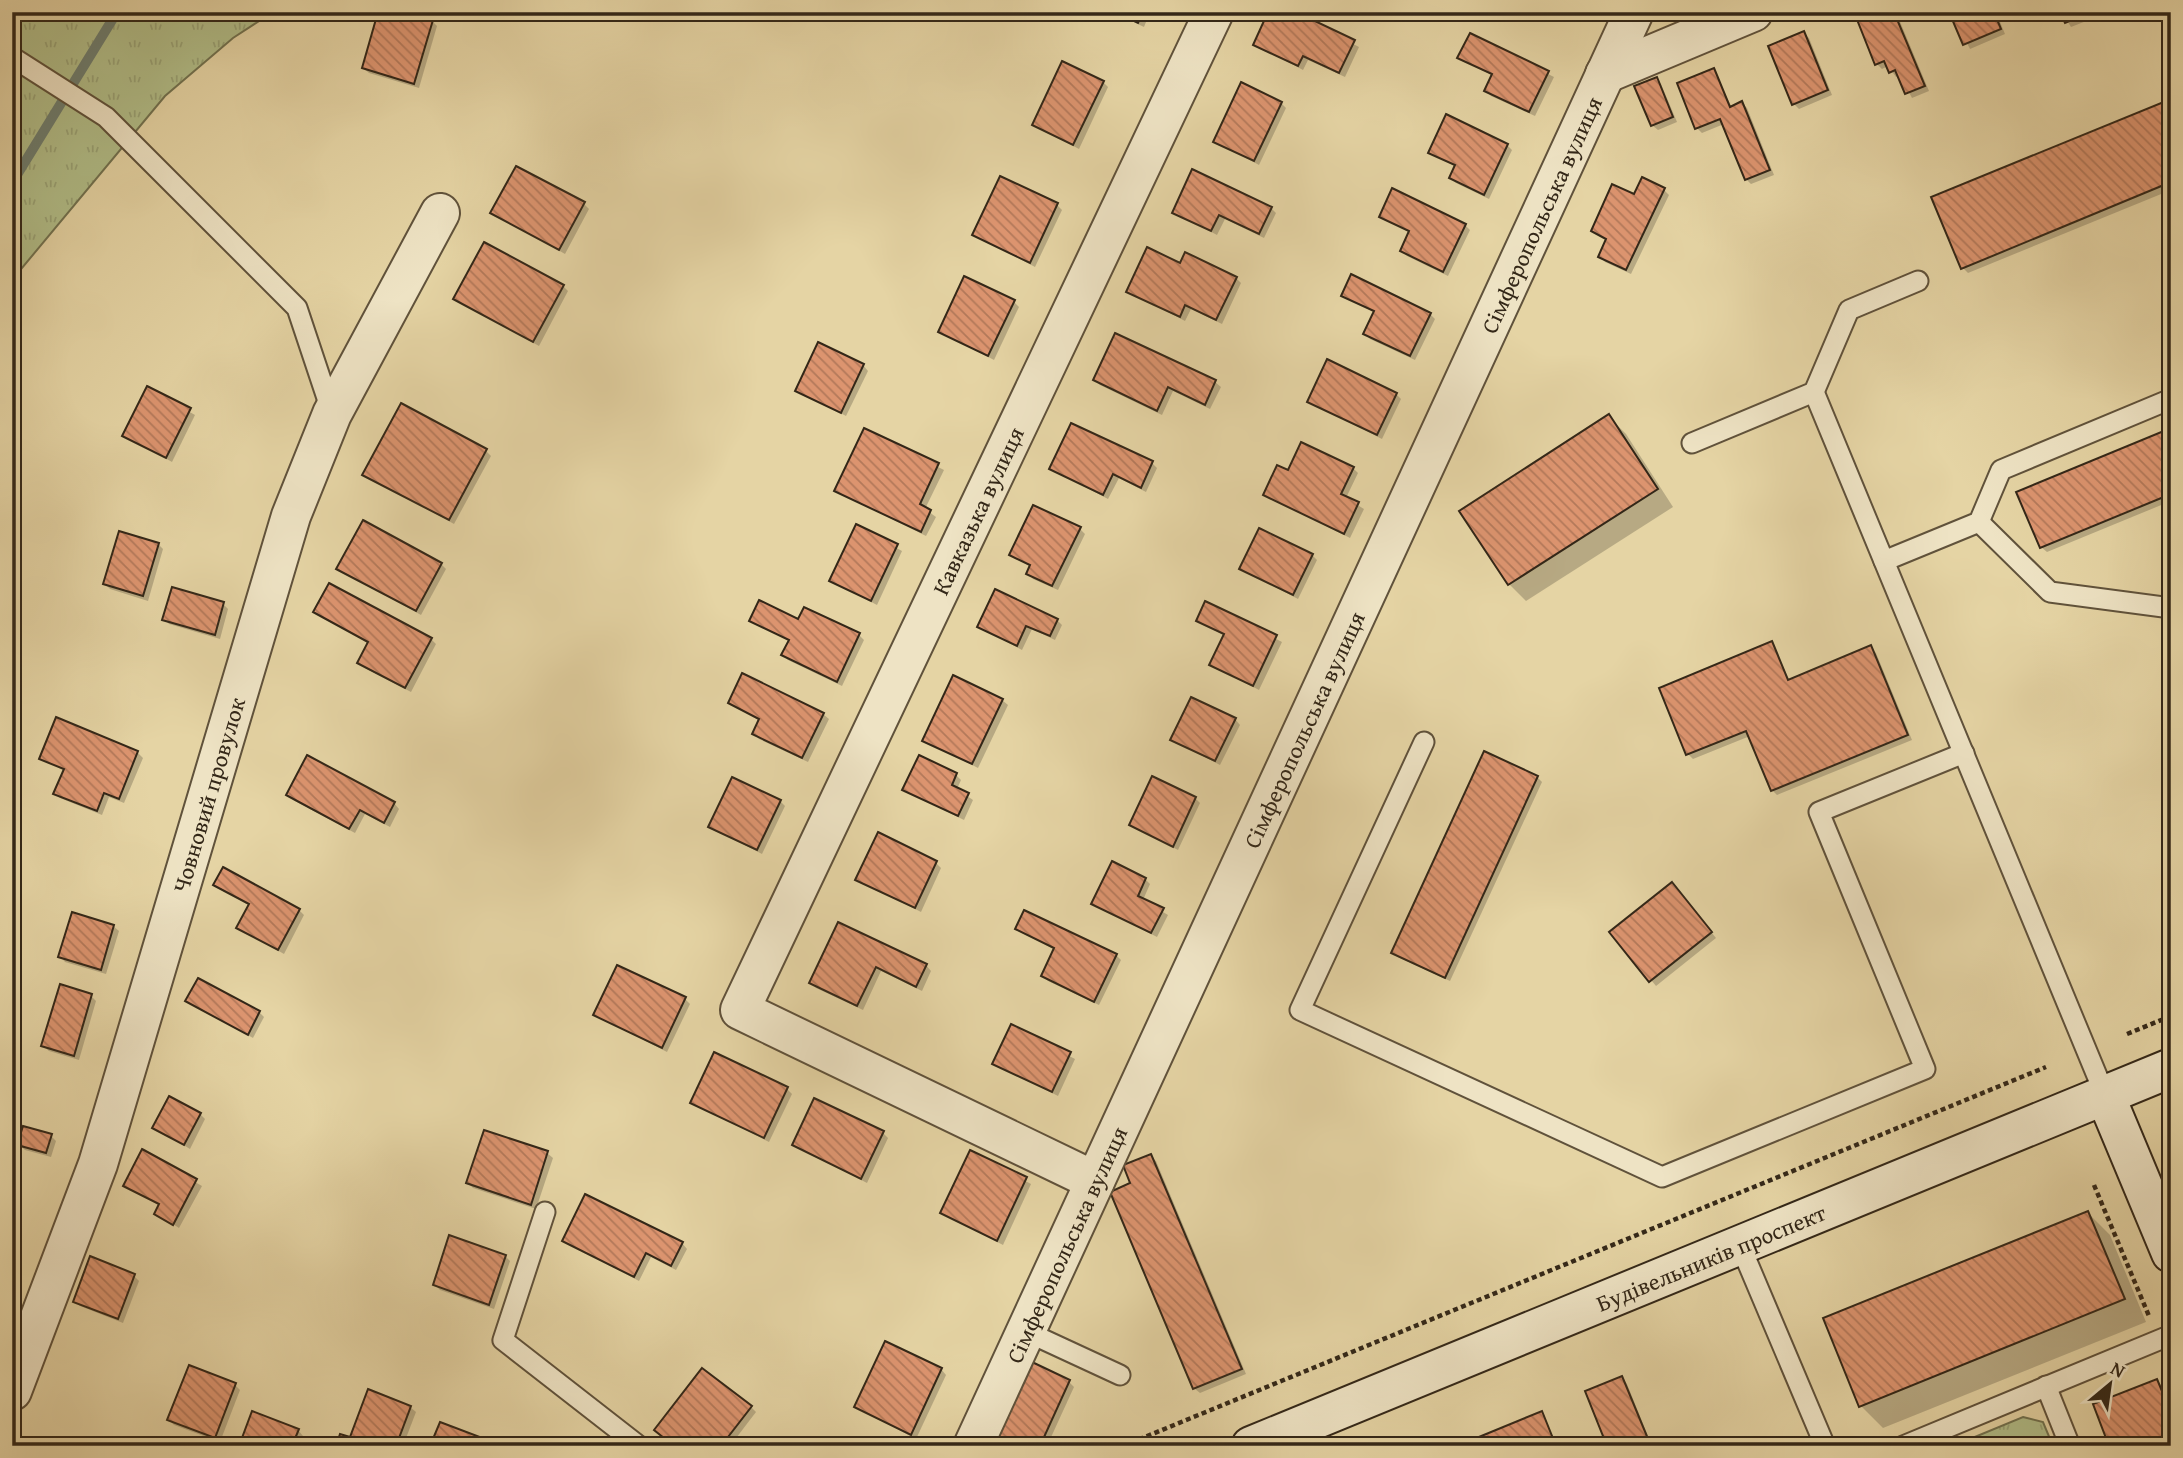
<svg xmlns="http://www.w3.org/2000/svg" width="2183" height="1458" viewBox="0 0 2183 1458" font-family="'Gentium Book Plus',serif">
<defs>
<pattern id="grass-tufts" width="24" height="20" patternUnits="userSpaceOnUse" patternTransform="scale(1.75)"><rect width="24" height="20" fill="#b1bd88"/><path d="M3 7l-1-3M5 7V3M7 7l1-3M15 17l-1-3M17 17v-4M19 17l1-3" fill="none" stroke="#99a275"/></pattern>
<pattern id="building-back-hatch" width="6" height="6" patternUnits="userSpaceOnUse" patternTransform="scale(1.75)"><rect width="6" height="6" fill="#dc946f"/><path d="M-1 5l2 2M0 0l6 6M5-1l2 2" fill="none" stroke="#b3795a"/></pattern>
</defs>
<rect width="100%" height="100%" fill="#e5d4a4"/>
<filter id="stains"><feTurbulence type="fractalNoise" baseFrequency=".00286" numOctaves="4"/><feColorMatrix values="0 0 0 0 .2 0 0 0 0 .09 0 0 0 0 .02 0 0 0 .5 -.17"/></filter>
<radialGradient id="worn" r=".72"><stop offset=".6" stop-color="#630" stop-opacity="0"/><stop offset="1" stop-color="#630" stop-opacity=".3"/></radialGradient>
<g fill="url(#grass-tufts)" stroke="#727250" stroke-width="2">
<path d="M12 12H273L233 38 165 96 12 280Z"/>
<path d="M2023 1417 2043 1422 2053 1446H1953Z"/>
</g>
<g fill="#0003">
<path d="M1113 12H1150L1144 27Z"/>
<path d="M1292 12 1359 47 1345 77 1308 60 1303 70 1255 44Z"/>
<path d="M1545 12H1567L1563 21Z"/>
<path d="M1856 12H1896L1929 91 1912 98 1900 75 1896 77 1888 66 1882 69 1877 64Z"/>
<path d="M1951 12H1996L2005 34 1970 49Z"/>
<path d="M2062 12H2098L2099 16 2071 27Z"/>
<path d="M432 21 437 26 419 88 369 73 363 68Z"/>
<path d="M1803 33 1809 38 1832 95 1799 109 1794 104Z"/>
<path d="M1470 35 1554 77 1535 116 1491 96 1486 90 1493 76 1460 58Z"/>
<path d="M1714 71 1732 108 1742 103 1747 108 1774 175 1751 184 1746 179 1724 124 1702 133 1697 128Z"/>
<path d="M1656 79 1661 84 1677 122 1658 130 1652 125Z"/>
<path d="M1103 82 1108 87 1079 149 1034 125Z"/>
<path d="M2171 101V190L1968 273 1963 268Z"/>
<path d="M1281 103 1286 108 1259 165 1215 141Z"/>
<path d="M1507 145 1512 150 1489 199 1456 183 1451 178 1456 167 1430 152Z"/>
<path d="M1664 190 1669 195 1631 274 1605 262 1600 256 1607 240 1593 230 1634 197Z"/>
<path d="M584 204 589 209 565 254 493 213Z"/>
<path d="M1057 205 1062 210 1035 267 974 235Z"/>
<path d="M1271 208 1276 213 1264 238 1225 219 1217 235 1174 212Z"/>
<path d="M1381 216 1465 225 1470 230 1448 276 1407 256 1402 251 1410 233Z"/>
<path d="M1181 265 1236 278 1241 283 1222 324 1191 309 1185 321 1128 291Z"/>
<path d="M563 286 568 291 539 346 455 299Z"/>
<path d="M1343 295 1430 314 1435 319 1415 360 1370 339 1365 333 1375 313Z"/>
<path d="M1014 302 1019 307 994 360 940 331Z"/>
<path d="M1116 335 1215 382 1221 387 1210 409 1173 391 1162 415 1100 385 1095 380Z"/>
<path d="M863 365 868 371 846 416 797 390Z"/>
<path d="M148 388 195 415 172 462 124 435Z"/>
<path d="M1396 394 1401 399 1382 439 1309 402Z"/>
<path d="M1609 417 1626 434 1673 507 1526 601 1509 584Z"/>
<path d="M865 430 944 470 925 509 936 517 926 536 836 491Z"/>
<path d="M2171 430V501L2047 552 2041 547Z"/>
<path d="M486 451 491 456 454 524 364 474Z"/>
<path d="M1152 463 1157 468 1146 492 1119 478 1108 499 1051 469Z"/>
<path d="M1353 468 1358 473 1346 498 1364 509 1350 538 1265 495Z"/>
<path d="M857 526 902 551 877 605 831 581Z"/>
<path d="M1079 528 1085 534 1058 590 1033 579 1028 573 1031 567 1011 555Z"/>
<path d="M158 544 163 549 148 601 110 589 105 584Z"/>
<path d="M1312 555 1317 560 1298 599 1241 569Z"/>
<path d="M441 564 446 569 421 615 339 569Z"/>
<path d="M1206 603 1282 642 1259 690 1212 665 1225 636 1198 621Z"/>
<path d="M223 604 228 609 220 639 169 624 164 619Z"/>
<path d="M315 612 431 639 436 644 411 692 365 668 359 663 370 644Z"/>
<path d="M751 620 799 621 859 635 864 640 842 686 788 660 783 655 790 641Z"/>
<path d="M1057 620 1062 625 1055 640 1032 629 1022 650 979 627Z"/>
<path d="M1771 643 1790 681 1871 648 1876 653 1912 740 1777 795 1772 790 1750 736 1693 759 1688 754Z"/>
<path d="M1002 700 1008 705 978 768 924 740Z"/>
<path d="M730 703 823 714 829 719 808 762 759 739 754 734 760 721Z"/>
<path d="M1235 719 1240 725 1220 765 1172 740Z"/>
<path d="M137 752 143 758 124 803 109 797 102 815 60 798 55 793 65 771 41 758Z"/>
<path d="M308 757 394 803 399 809 390 827 365 814 355 833 293 800 288 794Z"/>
<path d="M956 775 961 780 957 789 973 800 964 820 904 790Z"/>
<path d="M1537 777 1542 782 1450 981 1398 957 1393 952Z"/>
<path d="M1195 798 1200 803 1178 850 1131 825Z"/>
<path d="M780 801 785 806 762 854 710 827Z"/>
<path d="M936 863 941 868 921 912 857 879Z"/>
<path d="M1145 879 1150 884 1143 900 1168 915 1157 937 1093 904Z"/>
<path d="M215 885 299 910 304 915 284 954 238 928 250 906Z"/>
<path d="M1677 890 1716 938 1656 986 1612 932Z"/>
<path d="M839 924 926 965 931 971 922 991 881 971 863 1010 816 988 811 983Z"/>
<path d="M113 926 119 931 106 974 65 962 60 956Z"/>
<path d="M1018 929 1116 955 1121 960 1099 1005 1048 981 1043 976 1055 950Z"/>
<path d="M91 996 96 1001 79 1060 49 1051 43 1046Z"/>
<path d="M685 999 690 1004 667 1052 595 1015Z"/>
<path d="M188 1001 259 1012 264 1017 253 1038Z"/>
<path d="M1012 1026 1075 1059 1058 1096 994 1063Z"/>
<path d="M787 1089 792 1094 769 1142 692 1103Z"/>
<path d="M200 1114 205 1119 190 1149 154 1127Z"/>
<path d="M883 1133 888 1138 867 1183 794 1145Z"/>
<path d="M51 1136 56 1141 51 1157 25 1150 19 1145Z"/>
<path d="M143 1152 202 1186 179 1228 156 1213 160 1206 125 1185Z"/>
<path d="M971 1152 1031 1184 1003 1245 942 1213Z"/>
<path d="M547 1153 553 1158 536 1209 473 1188 468 1183Z"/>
<path d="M1150 1156 1156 1161 1246 1374 1200 1393 1194 1388 1132 1184Z"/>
<path d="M2088 1213 2110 1235 2146 1322 1883 1428 1861 1406Z"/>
<path d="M564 1241 682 1243 687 1249 676 1270 651 1257 639 1281Z"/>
<path d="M505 1256 510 1261 494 1309 440 1290 435 1285Z"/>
<path d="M134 1276 139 1281 123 1323 80 1306 75 1301Z"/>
<path d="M941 1369 946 1375 916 1439 856 1407Z"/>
<path d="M1622 1378 1627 1384 1652 1446H1609Z"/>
<path d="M2157 1381 2171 1395V1446Z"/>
<path d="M1069 1382 1074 1387 1047 1446H996Z"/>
<path d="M235 1385 240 1390 220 1442 174 1425 169 1420Z"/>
<path d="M410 1407 416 1412 403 1446H338Z"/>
<path d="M751 1407 756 1412 730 1446H675Z"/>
<path d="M1541 1413 1558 1446H1461Z"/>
<path d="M298 1430 303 1436 299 1446H240Z"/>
</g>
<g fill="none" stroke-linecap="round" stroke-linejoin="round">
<path stroke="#6e7e70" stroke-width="10" d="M12 183 117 12"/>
</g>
<g fill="url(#building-back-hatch)" stroke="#332718" stroke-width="2">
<path d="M378 12H408L433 20 414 84 362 68Z"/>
<path d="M1116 12H1143L1138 23Z"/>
<path d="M1268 12H1296L1355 40 1339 73 1303 56 1298 66 1253 45Z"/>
<path d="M1854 12H1894L1925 86 1905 94 1895 70 1889 73 1884 61 1875 65Z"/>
<path d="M1949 12H1994L2001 29 1963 45Z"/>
<path d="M2060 12H2091L2065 23Z"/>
<path d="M1804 31 1828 90 1792 105 1768 46Z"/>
<path d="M1470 33 1549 71 1529 112 1484 91 1492 74 1457 58Z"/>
<path d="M1062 61 1104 81 1073 145 1032 125Z"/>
<path d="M1714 68 1730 107 1742 101 1770 170 1745 180 1720 119 1695 129 1677 83Z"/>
<path d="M1657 77 1673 117 1651 126 1634 86Z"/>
<path d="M1241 82 1282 102 1254 161 1213 142Z"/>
<path d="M2171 99V182L1961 269 1931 197Z"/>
<path d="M1446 114 1508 144 1484 195 1449 178 1455 165 1428 153Z"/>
<path d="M516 166 585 202 559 250 490 213Z"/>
<path d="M1192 169 1272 207 1259 234 1219 215 1211 231 1172 213Z"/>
<path d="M1000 176 1058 203 1030 263 972 235Z"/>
<path d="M1642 177 1665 188 1626 270 1598 257 1606 239 1591 231 1612 184 1634 194Z"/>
<path d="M1392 188 1466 224 1443 272 1400 251 1409 231 1379 217Z"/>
<path d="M484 242 564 285 533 342 453 299Z"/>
<path d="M1147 247 1180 263 1185 252 1237 277 1216 320 1185 305 1180 317 1126 292Z"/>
<path d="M1351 274 1431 313 1410 356 1363 334 1374 311 1341 296Z"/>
<path d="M964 276 1015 300 988 356 938 332Z"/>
<path d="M1115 333 1216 380 1205 405 1168 387 1157 411 1093 380Z"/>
<path d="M818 342 864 364 841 413 795 391Z"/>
<path d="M1327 359 1397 393 1377 435 1307 402Z"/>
<path d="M147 386 191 408 166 458 122 436Z"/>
<path d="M401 403 487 449 449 520 362 475Z"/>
<path d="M1609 414 1658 489 1508 585 1459 511Z"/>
<path d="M1071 423 1153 461 1141 488 1113 474 1103 495 1049 469Z"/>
<path d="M864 428 939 463 920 504 931 510 921 532 834 491Z"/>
<path d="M2171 428V494L2040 548 2016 492Z"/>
<path d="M1301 442 1354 467 1341 494 1359 502 1344 534 1263 495 1277 465 1288 470Z"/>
<path d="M1033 505 1081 527 1052 586 1026 574 1030 565 1009 555Z"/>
<path d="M363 520 442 563 416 611 336 569Z"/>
<path d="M856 524 898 544 871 601 829 581Z"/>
<path d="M1259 528 1313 554 1293 595 1239 569Z"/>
<path d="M119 531 159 543 143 596 103 584Z"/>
<path d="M329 583 432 638 405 688 357 663 368 642 313 612Z"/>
<path d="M172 587 224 602 215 635 162 620Z"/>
<path d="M995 589 1058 619 1050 636 1026 626 1017 646 977 627Z"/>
<path d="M759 600 798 619 804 607 860 633 837 682 781 655 789 640 749 621Z"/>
<path d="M1205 601 1277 635 1253 686 1209 665 1224 634 1196 621Z"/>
<path d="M1772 641 1788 680 1871 645 1908 735 1771 791 1746 731 1686 755 1659 688Z"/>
<path d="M742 673 824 713 802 758 752 734 759 719 728 703Z"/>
<path d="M953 675 1003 699 972 764 922 741Z"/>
<path d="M1191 697 1236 718 1215 761 1170 740Z"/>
<path d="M56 717 138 751 119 799 104 793 97 811 53 794 64 769 39 759Z"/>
<path d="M1484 751 1538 776 1445 978 1391 953Z"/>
<path d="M307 755 395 802 384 823 360 810 349 829 286 795Z"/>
<path d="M919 755 957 773 952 785 969 793 958 816 902 790Z"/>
<path d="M1152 776 1196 797 1173 847 1129 825Z"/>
<path d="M732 777 781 800 757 850 708 827Z"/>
<path d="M878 832 937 861 915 908 855 880Z"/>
<path d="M1112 861 1146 878 1138 896 1164 908 1151 933 1091 904Z"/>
<path d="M223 867 300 909 278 950 236 928 249 904 213 885Z"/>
<path d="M1672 882 1712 932 1649 982 1609 932Z"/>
<path d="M1024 910 1117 954 1094 1002 1041 976 1054 948 1015 929Z"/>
<path d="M72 912 114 925 101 970 58 957Z"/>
<path d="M838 922 927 964 916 987 876 967 857 1006 809 983Z"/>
<path d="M617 965 686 997 662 1048 593 1015Z"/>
<path d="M198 978 260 1011 248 1035 185 1001Z"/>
<path d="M60 984 92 994 74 1056 41 1046Z"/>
<path d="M1011 1024 1071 1052 1052 1092 992 1064Z"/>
<path d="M714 1052 788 1087 764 1138 690 1103Z"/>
<path d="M169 1096 201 1113 184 1145 152 1128Z"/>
<path d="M814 1098 884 1131 861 1179 792 1145Z"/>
<path d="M23 1126 52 1134 46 1153 17 1145Z"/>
<path d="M484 1130 548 1151 531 1205 466 1183Z"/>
<path d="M142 1149 197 1179 173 1225 154 1214 159 1204 123 1186Z"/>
<path d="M970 1150 1027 1177 997 1241 940 1213Z"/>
<path d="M1151 1154 1242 1369 1193 1389 1110 1192 1130 1183 1123 1165Z"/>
<path d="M585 1194 683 1242 671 1266 646 1253 634 1277 562 1241Z"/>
<path d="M2088 1211 2125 1299 1859 1407 1823 1318Z"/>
<path d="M449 1235 506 1255 489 1305 433 1285Z"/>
<path d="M90 1256 135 1274 118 1319 73 1302Z"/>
<path d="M885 1341 942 1368 911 1435 854 1407Z"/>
<path d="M1032 1362 1070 1380 1040 1446H993Z"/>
<path d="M189 1365 236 1383 215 1438 167 1420Z"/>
<path d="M702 1368 752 1406 721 1446H674L654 1430Z"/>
<path d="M1622 1376 1651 1446H1607L1585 1391Z"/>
<path d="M2157 1379 2171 1413V1446H2109L2093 1404Z"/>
<path d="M368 1389 411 1406 396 1446H336L340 1434 350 1437Z"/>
<path d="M252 1411 299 1429 292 1446H239Z"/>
<path d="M1542 1411 1556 1446H1457Z"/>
<path d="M440 1422 493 1442 491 1446H430Z"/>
</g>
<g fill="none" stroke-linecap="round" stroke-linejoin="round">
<g stroke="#60523b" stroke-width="23">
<g id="lane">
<path d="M12 57 106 117 297 308 332 413"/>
<path d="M1814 392 2105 1095"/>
<path d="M1692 443 1814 392 1849 310 1918 281"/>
<path d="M1979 522 2050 592 2171 608"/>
<path d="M1884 561 1979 522 2001 470 2171 399"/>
<path d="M1424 742 1300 1010 1662 1177 1925 1069 1819 812 1964 753"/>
<path d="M545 1212 503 1340 639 1446"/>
<path d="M1740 1245 1825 1446"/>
<path d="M1025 1331 1120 1375"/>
<path d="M2046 1386 2070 1446"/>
<path d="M1903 1446 2171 1335"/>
</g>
</g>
<g stroke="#60523b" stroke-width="42">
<g id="street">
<path d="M1605 74 1753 12"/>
<path id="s1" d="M1095 1181 740 1010 1214 12"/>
<path id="s2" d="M12 1391 98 1164 291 516 332 414 440 213"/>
<path id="s3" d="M973 1446 1634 12"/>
</g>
</g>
<g stroke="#332718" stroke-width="42">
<g id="secondary">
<path d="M2105 1095 2171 1253"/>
<path id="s4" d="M1251 1446 2171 1068"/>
</g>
</g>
<g stroke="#332718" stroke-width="4.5" stroke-dasharray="5 3.5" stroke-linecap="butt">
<path d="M2127 1034 2171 1016"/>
<path d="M2094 1185 2149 1316"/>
<path d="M12 1436 33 1446"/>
<path d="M1123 1446 2046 1067"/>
</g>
<use href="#lane" stroke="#eee3c4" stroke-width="19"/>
<use href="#street" stroke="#eee3c4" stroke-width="38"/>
<use href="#secondary" stroke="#eee3c4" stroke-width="38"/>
</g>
<g text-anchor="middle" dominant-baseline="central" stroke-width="7" stroke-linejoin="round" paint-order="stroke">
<g font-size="23" fill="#332718" stroke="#eee3c4">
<text stroke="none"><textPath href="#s3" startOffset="1356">Сімферопольська вулиця</textPath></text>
<text stroke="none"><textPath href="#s1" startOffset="947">Кавказька вулиця</textPath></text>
<text stroke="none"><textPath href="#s3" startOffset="789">Сімферопольська вулиця</textPath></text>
<text stroke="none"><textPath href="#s2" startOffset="628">Човновий провулок</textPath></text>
<text stroke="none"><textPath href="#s3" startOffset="222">Сімферопольська вулиця</textPath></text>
<text stroke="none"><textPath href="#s4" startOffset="497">Будівельників проспект</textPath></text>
</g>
</g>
<rect width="2183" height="1458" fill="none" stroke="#e5d4a4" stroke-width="42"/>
<rect x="14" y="14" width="2155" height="1430" fill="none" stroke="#332718" stroke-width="3.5"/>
<rect x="21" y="21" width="2141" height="1416" fill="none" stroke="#332718" stroke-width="2"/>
<g transform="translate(2110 1384) rotate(29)" stroke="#eee3c4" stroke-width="5" paint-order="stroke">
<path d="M0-5L12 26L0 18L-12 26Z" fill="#332718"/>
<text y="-10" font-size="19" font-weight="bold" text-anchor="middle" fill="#332718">N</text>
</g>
<rect width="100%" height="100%" filter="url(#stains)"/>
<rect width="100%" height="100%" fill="url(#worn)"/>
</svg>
